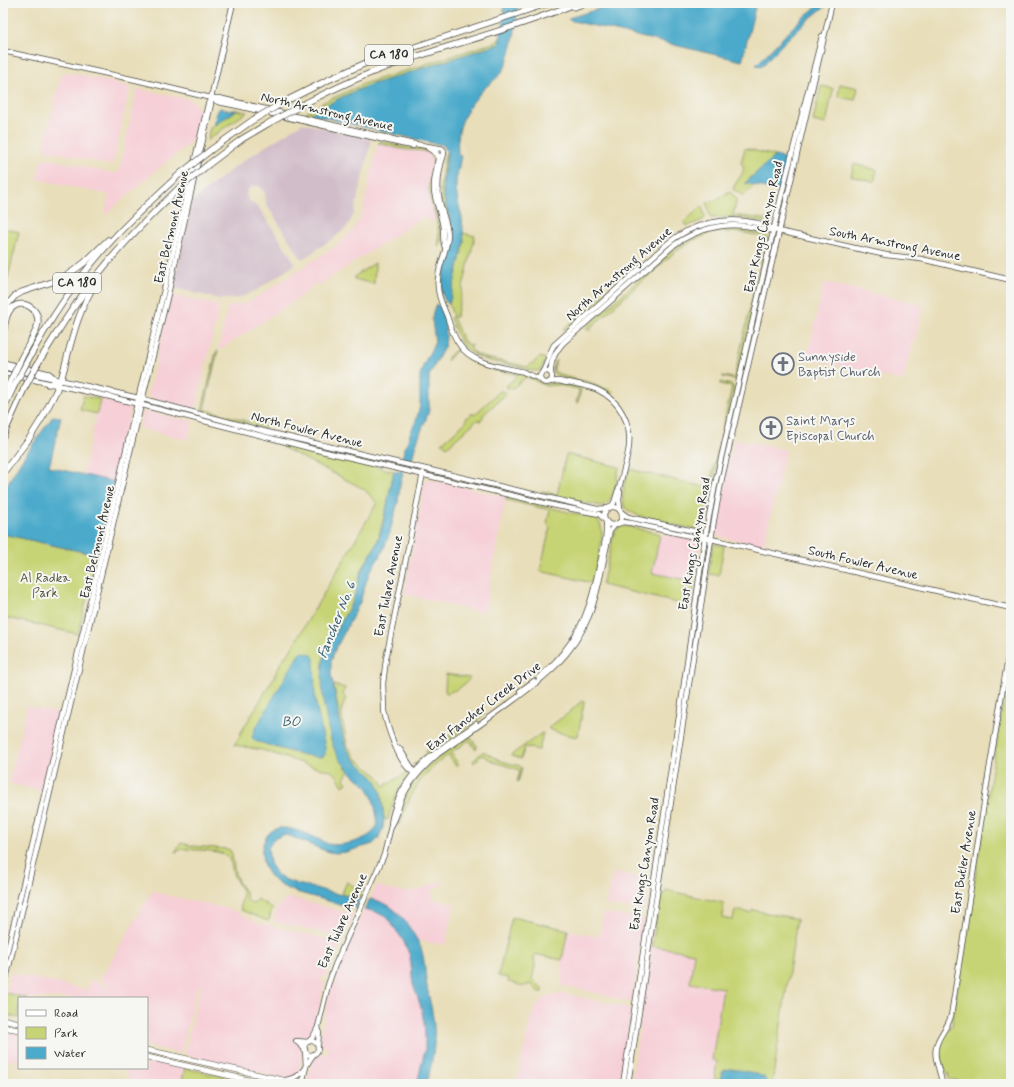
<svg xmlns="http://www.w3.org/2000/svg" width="1014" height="1087" viewBox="0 0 1014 1087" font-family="Mynerve,sans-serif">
<rect width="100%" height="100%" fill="#f6f6f2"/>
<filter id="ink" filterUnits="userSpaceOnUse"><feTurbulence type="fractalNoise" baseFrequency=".025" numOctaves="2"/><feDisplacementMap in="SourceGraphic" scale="8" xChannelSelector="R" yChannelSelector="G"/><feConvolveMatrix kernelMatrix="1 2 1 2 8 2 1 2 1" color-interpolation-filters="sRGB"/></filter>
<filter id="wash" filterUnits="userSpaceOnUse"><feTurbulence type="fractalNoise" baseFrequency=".012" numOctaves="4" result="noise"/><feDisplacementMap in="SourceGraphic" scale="16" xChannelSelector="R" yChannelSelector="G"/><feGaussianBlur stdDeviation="0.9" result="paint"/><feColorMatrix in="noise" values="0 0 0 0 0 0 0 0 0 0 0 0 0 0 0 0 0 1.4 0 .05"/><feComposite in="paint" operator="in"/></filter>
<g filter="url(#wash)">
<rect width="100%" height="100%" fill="#e8deb9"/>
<g fill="#f6cfd7">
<path d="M67 72 128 86 130 88 113 164 110 165 46 150 44 147 61 76Z"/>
<path d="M139 89 191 100 200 110 193 140 152 174 104 216 109 195 37 179 41 161 47 158 111 173H117L119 170 137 90Z"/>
<path d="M378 143 402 150 423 152 429 153 432 156 433 163 429 187 431 203 437 222 421 218 319 285 312 283 310 290 218 351 227 309 229 306 247 303 254 299 339 244 352 231 357 224 362 214Z"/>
<path d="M824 282 923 305 914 343 908 361 903 381 807 358Z"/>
<path d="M172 295 218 305 219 308 196 406 193 409 150 397 148 394 171 297Z"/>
<path d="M100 399 111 401 116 404 130 407 131 409 127 426V432L115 482 83 475Z"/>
<path d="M145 411 193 421 188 440 139 428 143 412Z"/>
<path d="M734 439 786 450 763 547 717 536 715 534 719 509 723 497 727 477 726 475Z"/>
<path d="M428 479 506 497 484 613 404 594 425 481Z"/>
<path d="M667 534 697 541 699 543 700 545 695 575 693 577 692 581 652 573 660 535 664 536Z"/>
<path d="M28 703 29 706 31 707 58 713 60 716 42 791 9 783Z"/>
<path d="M614 872 650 880 645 911 606 905Z"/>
<path d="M442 880 443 884 431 890 433 895 432 899 454 904 445 945 416 940 399 914 392 908 383 903 370 899 377 885 391 890 407 892 419 890Z"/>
<path d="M153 890 158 893 232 910 259 923 267 925 340 942V944L333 959 327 975 326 977H322L321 981 324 983V985L313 1034 310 1038 306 1040H298L303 1049V1054L297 1079 295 1081 185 1055V1053L200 987 197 986 181 1053H179L147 1046V998H27L6 993 11 973 86 990 93 979 108 988 109 985 100 980Z"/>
<path d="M288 898H292L352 914 353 916 344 936 342 937 275 922 274 921 276 909 285 900Z"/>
<path d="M364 910 374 911 386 917 391 923 403 940 410 956 413 984 421 1007 424 1022 425 1038V1049L417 1084H309L307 1081 312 1061 318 1055 328 1053 329 1048 321 1045 320 1040 330 988 331 985 336 984 337 980 334 978V976L342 956Z"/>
<path d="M604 913 644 919 632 1001 631 1002 579 989 562 986V956L568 930 599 937Z"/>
<path d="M652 946 695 953 723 988 712 1060 717 1061 714 1084H631Z"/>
<path d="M556 994H565L630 1008 631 1010 619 1084H516L531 1018 535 1009 540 1002 548 996Z"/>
<path d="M3 1030 19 1034V1062L3 1058Z"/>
<path d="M147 1060 185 1068 181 1084H131L124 1068H147Z"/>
</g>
<path fill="#d1bdc9" d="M303 123 370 139 371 142 355 209 353 216 346 228 334 238 304 258H301L266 204 265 193 263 190 259 186H252L247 191 246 194 248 200 259 208 294 261 293 266 255 291 246 295 238 298 228 299H219L174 288 173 286 192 201 236 166 252 155Z"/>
<g fill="#c7d475" stroke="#798050">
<path d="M500 38 499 44 367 86 342 97 310 114 305 113 324 102 366 83 496 42Z"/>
<path d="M840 84 858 88 855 100 839 97 838 95Z"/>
<path d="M821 86 832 88 833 90 826 124 813 121Z"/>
<path d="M237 110 247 112 207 140 210 128Z"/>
<path d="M380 141C389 143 397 146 406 147 416 149 432 146 436 159 435 170 432 183 432 194 433 211 446 228 440 246L438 247C439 240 439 234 438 228 436 214 429 201 429 186 429 178 437 158 429 153 422 149 410 151 402 149 394 148 386 145 378 143Z"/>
<path d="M745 148 775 156 745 183 755 185 743 196 733 189C735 181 749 171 741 163Z"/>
<path d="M446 152 447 153C445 166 441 181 443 195 446 210 453 224 452 240 450 258 441 275 442 294H441L440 285 441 278 449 241 448 223 441 201 440 189 444 160Z"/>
<path d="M854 164 877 170 874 182 851 176Z"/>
<path d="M728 192H730L737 199 733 215 772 220V222L768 223 733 217 711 218 707 204 708 202 716 200Z"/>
<path d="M702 206 705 218 703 220 688 226 686 225 684 222Z"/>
<path d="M3 228 19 232 3 298Z"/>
<path d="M721 229C737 228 751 231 766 235L769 239 737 378 735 380 723 377 722 376 734 378 766 239 764 237C747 233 732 230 714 233L716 230Z"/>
<path d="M706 232 709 234 694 240 675 252 590 328 591 331 587 329 586 327 673 250 686 241Z"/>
<path d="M463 233 475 236 456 317H453L463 341H465L466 344 471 345 470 349 476 354 486 358 528 367 540 357 546 359 541 370 536 371 528 370C505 361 475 365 460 341 456 334 453 325 450 318L453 316 449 304 462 251 464 242Z"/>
<path d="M375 263 374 284 354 279 355 276Z"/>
<path d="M636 263 637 265V267L566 330 563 329 634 266Z"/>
<path d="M456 349H459L466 356 479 364 529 375 545 384 554 382 579 387 581 390 578 402 576 403 579 391 578 389 558 385 545 386 534 380 526 377 512 389 505 387 518 375C495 370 475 369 458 351H456L447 361 449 356Z"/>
<path d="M218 351 204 409 250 422 252 416C252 424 260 423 266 426V427L265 429 205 412 202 410 216 352Z"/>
<path d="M556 360 554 368V371C568 381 590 379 606 389L610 388 613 391 612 394 624 407 628 415C623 413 621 405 617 401 612 395 606 391 599 388 586 381 562 382 552 372L554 362Z"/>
<path d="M721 382 732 385 734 387V389L712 488 709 496 701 529 700 530C686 527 629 518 624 506 620 494 626 480 629 469L709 488 732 387 720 384Z"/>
<path d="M500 391 507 393 483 415V417L481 421 477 420 447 447 442 443 466 422V418L470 416 471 414H475Z"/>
<path d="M83 396 100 399 97 414 80 410Z"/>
<path d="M283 445 394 471 388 501 377 543 362 569 354 598 326 650 323 664 324 704 346 768 349 770 344 779 347 783 343 786 337 776 331 771 314 767 262 750 234 745 241 734H240L271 682 275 676H274L285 656H287L377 503 364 489 282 447Z"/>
<path d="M566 454 619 467C616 480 616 500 602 506L556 497 542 493V491L557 495Z"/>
<path d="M506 497 593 518C596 519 599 520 600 524 606 534 595 571 592 583L540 571 550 528 547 523 550 510 506 500Z"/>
<path d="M624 526 658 533 660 535 652 573 692 581 694 584 690 606 602 585 614 534C616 529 619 527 624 526Z"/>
<path d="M3 534 97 555 78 634 3 617Z"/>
<path d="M714 544 724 546 719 575 708 574 713 546Z"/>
<path d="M446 674 470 678C464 686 456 691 446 693L445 690Z"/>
<path d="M334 685 345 688 343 695 346 698 342 708V717L346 739 348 746 352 752 357 759 379 777 384 786 408 772V775C398 789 392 804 388 820L384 819 381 793 359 764 350 754 346 747 342 732Z"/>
<path d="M1005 693 1011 694V1084H974L949 1079V1076L948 1075 949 1074 945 1070 940 1057V1047L943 1038 952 1025 992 770Z"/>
<path d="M582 701 584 702 578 736 577 737 556 732 549 729V727L566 715Z"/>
<path d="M484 711V715L435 750 417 766H415L413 765 414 763 415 764 427 753 426 751 428 749 429 751 455 732 454 730 455 729 457 731Z"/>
<path d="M542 733H543L539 750 525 747 521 759 511 756V755Z"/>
<path d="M468 736 470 737 477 746 476 749 469 740 451 753 458 764 456 766 448 755C422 774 409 793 400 824L396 823C401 802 411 783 426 768 432 762 441 757 445 751L449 749H451Z"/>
<path d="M482 752H485L501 761 520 766 522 768 519 780 517 782 520 770 494 762 482 755 474 763 473 761Z"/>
<path d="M181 843 193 846 226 849 230 850 232 854 235 873 239 883 246 893 247 900C251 904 255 903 257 899L272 908 269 920 268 921 241 910C239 904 244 898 242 891 240 886 235 880 233 874 232 869 232 864 229 859 224 849 199 851 188 849H183L175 852Z"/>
<path d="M347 882 361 891 360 898 341 895Z"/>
<path d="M666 890 724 903 722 918 733 920 735 910 750 913 753 910 797 919 772 1084H714L717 1061 712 1060 723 988 690 983 694 953 652 946 660 898 664 894Z"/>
<path d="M512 917 568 930 562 960 535 954 534 960 535 966 532 979 544 991 540 993 531 984 524 986 508 982 509 978 498 976Z"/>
<path d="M6 993 27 998H19V1018L3 1014V1007Z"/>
<path d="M185 1068 242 1081V1084H181Z"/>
</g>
<g fill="#4caacb" stroke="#3c6a7b">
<path d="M503 3H517C518 20 512 54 504 69 498 79 489 83 482 91 470 104 459 121 458 139 457 144 458 150 458 155L461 156 456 181V189L458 202 462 218 464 242 462 251 449 304C433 296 450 255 452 241 454 223 444 207 443 190 442 181 444 172 446 163 446 160 447 156 447 154 447 152 445 147 444 146 441 143 435 144 432 143L310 114 342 97 367 86 499 44C502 30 506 17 503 3Z"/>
<path d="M617 3H756L742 61 569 20V18Z"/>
<path d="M821 3H828L827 5C803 23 782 43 762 66L756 65 800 20Z"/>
<path d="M220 108 228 110H237L214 125 217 110Z"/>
<path d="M775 156 787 159 779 191 745 183Z"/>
<path d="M436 304 440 307 446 323 445 326 446 337 445 345 429 376V408L428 414 416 444 411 463 401 460 411 431 416 421 420 406V375L423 366 435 342 432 320 433 312Z"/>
<path d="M53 416 61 417 49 467 115 482 97 555 3 534V494L8 483 21 461Z"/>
<path d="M394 471 403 473 400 485 398 502 389 535 383 551 370 572 366 582 360 602 334 652 331 662V674L342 732 346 747 354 759 373 777 378 784 381 793 383 807 384 819 383 828 378 839 373 844 346 852 336 853 329 852 318 848 290 836 283 835 274 839 268 848 270 863 278 876 284 879 297 884 319 889 332 893 360 898 356 908C343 905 331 902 318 898 296 892 268 887 263 861 262 856 261 850 263 845 265 837 270 829 280 828 289 827 305 833 314 837 319 839 323 842 328 844 341 847 376 840 377 823 377 812 373 794 366 786 364 783 359 780 356 777 348 770 341 762 336 753 329 739 327 721 324 706 322 689 320 663 327 648 334 632 344 618 352 603 357 592 357 579 363 569 367 560 373 552 377 543 386 521 388 494 394 471Z"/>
<path d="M303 652 311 654 314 658 315 699 325 747C325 750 326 754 324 756 318 761 271 746 262 743L255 741 252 737 254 731 296 659 299 654Z"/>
<path d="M370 899C378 901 386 903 392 908 403 916 416 936 421 948 425 960 425 975 427 987 431 1007 436 1025 434 1045 433 1058 430 1072 426 1084H417L425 1049V1038L424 1022 421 1007 413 984 410 956 403 940 391 923 386 917 374 911 364 910Z"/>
<path d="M730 1069C742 1070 754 1072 765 1078L767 1084H719V1081L723 1071Z"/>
</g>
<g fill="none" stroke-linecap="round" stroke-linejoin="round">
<path stroke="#4caacb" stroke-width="2.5" d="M400 476 405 458"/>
</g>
</g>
<g filter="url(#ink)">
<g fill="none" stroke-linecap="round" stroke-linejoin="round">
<g stroke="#474640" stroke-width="6">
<g id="secondary">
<path d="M3 51 136 80 211 98H219L409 143 439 148"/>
<path d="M211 98 218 102 238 106 402 144 413 146"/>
<circle cx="440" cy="152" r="4"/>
<path d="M428 148 436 153"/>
<path d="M444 154C439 169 436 186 440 202 442 213 447 223 448 234 448 249 439 264 438 278 436 292 442 304 447 316 450 326 453 336 459 344 471 364 503 367 524 372L525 373 540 379"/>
<path d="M438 156C438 167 433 178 434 190 435 203 442 215 443 229 444 235 442 242 445 247"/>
<path d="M3 367 143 399 267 432 576 504 597 509 608 508"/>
<circle cx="546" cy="377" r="6"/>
<path d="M543 371C548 362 549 353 554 345L667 244C692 223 725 216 757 223 763 225 769 225 774 230"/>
<path d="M551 372C550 361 555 352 563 343L674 245C696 230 720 223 746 226 755 227 765 232 774 230L886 255 921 259 1011 280"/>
<path d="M3 373 111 397 313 449 557 506 594 513 599 514 604 519"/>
<path d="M549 382 559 381 567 383 568 382C578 384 589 386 598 390 619 400 632 423 629 447 627 461 622 475 619 489L618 490 614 503 610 507"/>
<circle cx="613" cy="516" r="9"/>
<path d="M620 510 619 499 620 492"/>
<path d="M621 512 628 517 698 532 705 537"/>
<path d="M617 524 623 522 631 523 699 538 705 537 711 539 1011 608"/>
<path d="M540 677C561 658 579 635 588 608 594 593 596 578 600 563 603 550 608 535 606 521"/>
<path d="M520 691 534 681"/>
<path d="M399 748 412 768 413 772"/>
<path d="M415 774C414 773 412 772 410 770 398 760 387 727 384 711V707L383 684 386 659 423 473"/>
<path d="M391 826C391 817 394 810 397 802 412 763 444 747 476 724"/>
<path d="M3 969 208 104 211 98 233 3"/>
<path d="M3 992 141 405 169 290 211 104V100"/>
<path d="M309 1041 313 1037 318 1027 328 985 335 965 384 855 391 826C397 819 398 808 401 800 409 782 423 767 438 754 460 739 481 724 503 708 538 682 572 659 589 616 600 589 603 559 610 531L615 525"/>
<circle cx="311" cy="1048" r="7"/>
<path d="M318 1045 319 1031 318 1027"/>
<path d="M305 1049 296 1041 308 1042"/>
<path d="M286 1080C304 1076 304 1067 314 1054"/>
<path d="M302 1084 306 1067 305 1050"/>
<path d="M623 1084 683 690 705 537 716 480 782 193 822 36"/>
<path d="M628 1084 714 520 722 478 832 3"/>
<path d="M942 1084C941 1071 932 1057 937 1044 940 1034 948 1027 951 1016L989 771 1011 640"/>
</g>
</g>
<g stroke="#474640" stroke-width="6">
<g id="primary">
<path d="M3 1019 19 1023"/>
<path d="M3 1027 19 1030"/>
<path d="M147 1050 301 1084"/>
<path d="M147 1057 266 1084"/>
</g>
</g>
<g stroke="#474640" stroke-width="7">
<g id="highway">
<path d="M574 7 586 3"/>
<path d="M284 102 328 80 366 63 549 3"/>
<path d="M300 106C331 90 362 75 395 64 455 43 518 28 577 3"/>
<path d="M212 149 253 120"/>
<path d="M209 164 242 139 269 123"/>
<path d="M3 316 8 304 15 296 22 292 58 280 69 274 84 263 108 240"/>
<path d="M3 333C5 326 5 316 10 310 21 297 39 308 38 322 38 331 25 350 21 359"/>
<path d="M28 360C51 317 79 276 112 240 134 216 157 195 180 174"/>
<path d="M3 363 49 374C55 378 57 382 57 389L44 415 31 436 3 473"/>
<path d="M38 363C54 338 69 312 87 289 113 253 145 221 177 190"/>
<path d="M48 384 57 383 61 380C71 344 76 314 96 282"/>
<path d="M3 399 8 386"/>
<path d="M3 410 13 388"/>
<path d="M3 436 24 389"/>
</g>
</g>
<use href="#secondary" stroke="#fff" stroke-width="4.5"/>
<use href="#primary" stroke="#fff" stroke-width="5"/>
<use href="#highway" stroke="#fff" stroke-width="5.5"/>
<g stroke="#474640" stroke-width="7" stroke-linecap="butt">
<g id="highway-bridge">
<path d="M253 120 284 102"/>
<path d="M269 123 300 106"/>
<path d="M180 174 212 149"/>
<path d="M177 190 209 164"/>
<path d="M8 386 21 359"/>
<path d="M13 388 28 360"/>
<path d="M24 389 38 363"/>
</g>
</g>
<use href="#highway-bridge" stroke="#fff" stroke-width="5.5"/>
</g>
</g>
<defs>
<g id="church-ring" transform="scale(1.15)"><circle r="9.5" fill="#f6f6f2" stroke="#6b7280" stroke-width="1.5"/><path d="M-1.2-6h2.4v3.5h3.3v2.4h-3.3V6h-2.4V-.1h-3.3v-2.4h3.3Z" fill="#6b7280"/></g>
</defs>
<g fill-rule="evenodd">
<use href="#church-ring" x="783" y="364"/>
<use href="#church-ring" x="771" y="428"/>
</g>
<g text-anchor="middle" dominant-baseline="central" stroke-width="4" stroke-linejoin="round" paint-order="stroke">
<g fill="#f6f6f2" stroke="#686867" stroke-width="1">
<rect x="365" y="45" width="48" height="20" rx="3"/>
<rect x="53" y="273" width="48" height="20" rx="3"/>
</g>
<g font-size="12" font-weight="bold" fill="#2b2b2b">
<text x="389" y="55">CA 180</text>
<text x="77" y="283">CA 180</text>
</g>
<g font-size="13" fill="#2b2b2b" stroke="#f6f6f2">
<text transform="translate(327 112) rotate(13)">North Armstrong Avenue</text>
<text transform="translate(172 227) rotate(-77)">East Belmont Avenue</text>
<text transform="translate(764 227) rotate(-77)">East Kings Canyon Road</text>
<text transform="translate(895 244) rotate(11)">South Armstrong Avenue</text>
<text transform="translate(619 274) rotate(-41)">North Armstrong Avenue</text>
<text transform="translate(307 430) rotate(14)">North Fowler Avenue</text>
<text transform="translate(98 542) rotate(-77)">East Belmont Avenue</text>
<text transform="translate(695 544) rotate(-80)">East Kings Canyon Road</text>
<text transform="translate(863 563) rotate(13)">South Fowler Avenue</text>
<text transform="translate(389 586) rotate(-79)">East Tulare Avenue</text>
<text transform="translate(484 707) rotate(-37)">East Fancher Creek Drive</text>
<text transform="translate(964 862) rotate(-81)">East Butler Avenue</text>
<text transform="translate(645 864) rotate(-81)">East Kings Canyon Road</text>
<text transform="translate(343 921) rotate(-66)">East Tulare Avenue</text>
</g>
<g font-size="13" fill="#5b616d" stroke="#f6f6f2" text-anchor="start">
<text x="798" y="357">Sunnyside<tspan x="798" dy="15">Baptist Church</tspan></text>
<text x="786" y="421">Saint Marys<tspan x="786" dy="15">Episcopal Church</tspan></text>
</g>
<g font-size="13" fill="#52553e" stroke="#f6f6f2">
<text x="45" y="578">Al Radka<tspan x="45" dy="15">Park</tspan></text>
</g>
<g font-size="14" font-style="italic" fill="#385e6b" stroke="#f6f6f2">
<text transform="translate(337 620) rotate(-68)">Fancher No. 6</text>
<text x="291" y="722">BO</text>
</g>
</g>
<rect width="1014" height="1087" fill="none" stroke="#f6f6f2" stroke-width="16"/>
<rect x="18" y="997" width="130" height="72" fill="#f6f6f2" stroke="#a5a5a2"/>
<rect x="26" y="1010" width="20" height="6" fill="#ffffff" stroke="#a5a5a2"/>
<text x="54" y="1017" font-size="12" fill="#2b2b2b">Road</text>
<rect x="26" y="1027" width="20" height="12" fill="#c7d475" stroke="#a5a5a2"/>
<text x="54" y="1037" font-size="12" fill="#2b2b2b">Park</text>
<rect x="26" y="1047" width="20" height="12" fill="#4caacb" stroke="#a5a5a2"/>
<text x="54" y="1057" font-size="12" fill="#2b2b2b">Water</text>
</svg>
